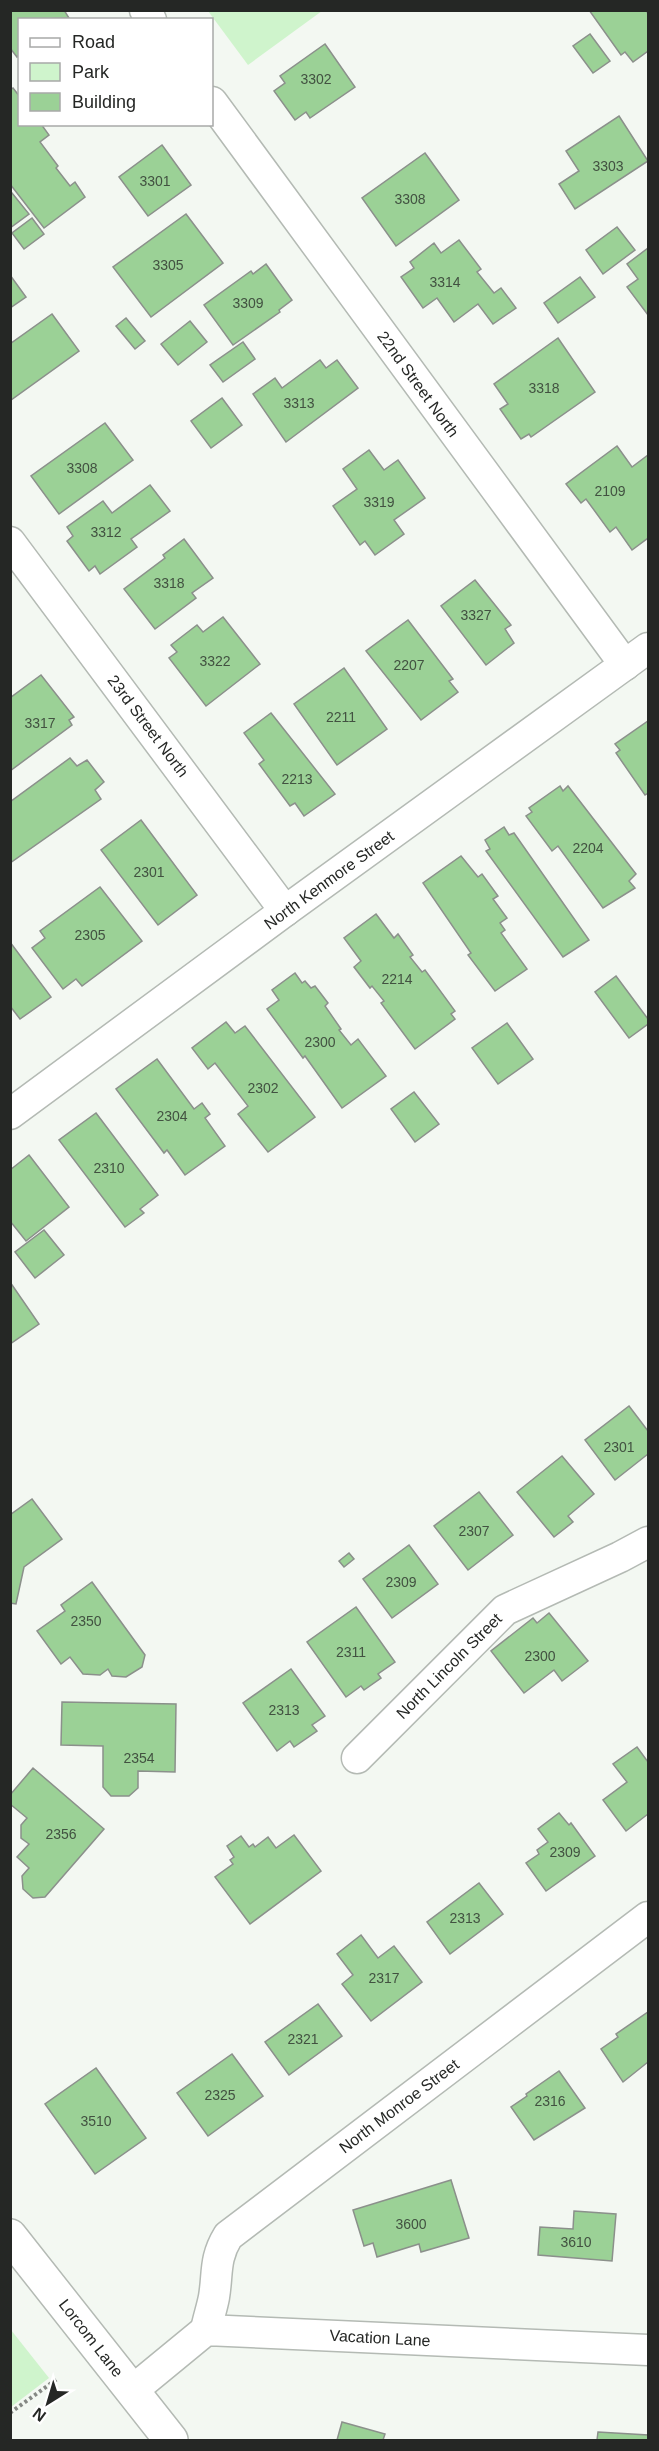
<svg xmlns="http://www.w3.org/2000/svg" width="659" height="2451" viewBox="0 0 659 2451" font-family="Helvetica,sans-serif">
<rect width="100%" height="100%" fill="#f3f8f2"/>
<g fill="#cff4cc">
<path d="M208 11H322L248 65Z"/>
<path d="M11 2330 49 2378 11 2407Z"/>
</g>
<g fill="#9bd196" stroke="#8b908b" stroke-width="1.5">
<path d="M10 10H64L69 18 20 20V54L17 57 10 48Z"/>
<path d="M589 10H646L648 14V51L633 62 625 52 621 55Z"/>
<path d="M590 34 610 61 593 73 573 46Z"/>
<path d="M325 44 355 87 310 118 306 112 295 120 274 91 285 83 280 76Z"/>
<path d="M13 88 20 97V124H41L49 135 40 142 58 166 56 168 70 186 75 182 85 197 44 228 10 184V90Z"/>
<path d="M619 116 648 161 575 209 559 184 579 171 566 151Z"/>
<path d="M162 145 191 185 148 216 119 177Z"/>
<path d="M425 153 459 200 396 246 362 198Z"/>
<path d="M12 193 29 214 10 228V195Z"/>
<path d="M186 214 223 263 151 317 113 267Z"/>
<path d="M32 218 44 234 24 249 12 233Z"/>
<path d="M617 227 635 250 603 274 586 250Z"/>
<path d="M459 240 481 269 477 272 494 293 501 288 516 308 493 324 478 304 454 322 437 298 423 308 401 277 414 268 410 262 434 243 441 253Z"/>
<path d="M648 248V315L627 287 638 279 627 264Z"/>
<path d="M266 264 292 300 279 310 280 312 233 345 204 305 251 271 253 274Z"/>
<path d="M10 275 26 297 10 308Z"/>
<path d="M580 277 595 297 558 323 544 303Z"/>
<path d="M52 314 79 351 11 400 10 344Z"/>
<path d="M126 318 145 341 135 349 116 326Z"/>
<path d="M190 321 207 342 178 365 161 344Z"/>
<path d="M558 338 595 392 531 437 529 434 521 439 500 409 508 404 494 384Z"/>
<path d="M243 342 255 359 223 382 210 365Z"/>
<path d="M320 360 326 368 337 360 358 388 286 442 253 394 275 378 282 388Z"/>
<path d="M222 398 242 425 211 448 191 421Z"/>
<path d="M105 423 133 460 59 514 31 476Z"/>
<path d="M617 446 632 467 648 455V538L632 550 616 527 610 532 586 499 581 503 566 484Z"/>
<path d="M369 450 384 470 398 460 425 498 394 520 404 534 375 555 365 541 360 545 333 506 357 489 343 469Z"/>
<path d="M150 485 170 511 131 539 137 547 100 574 95 566 89 571 67 541 73 536 67 527 103 501 112 513Z"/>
<path d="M184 539 213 578 192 593 196 598 155 629 124 589 165 558 163 555Z"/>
<path d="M475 580 511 625 505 629 514 643 486 665 441 606Z"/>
<path d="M223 617 260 664 206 706 169 658 177 652 171 645 197 625 203 632Z"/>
<path d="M408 620 453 679 449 681 458 692 421 720 366 651Z"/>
<path d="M344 668 387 729 337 765 294 704Z"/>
<path d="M41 675 74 717 69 720 72 725 10 771V698Z"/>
<path d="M271 713 335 794 304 816 295 803 290 806 259 764 264 760 244 733Z"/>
<path d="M648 721V793L645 795 616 753 620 750 615 744Z"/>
<path d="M70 758 77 766 87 760 104 782 95 790 101 799 10 863V802Z"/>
<path d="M560 786 563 791 568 786 636 874 629 881 635 888 603 908 558 846 552 851 526 816 532 812 529 808Z"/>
<path d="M141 820 197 895 158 925 101 850Z"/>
<path d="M504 827 509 835 514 833 589 940 563 957 486 851 490 849 485 840Z"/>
<path d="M461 856 478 877 482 874 498 896 493 899 507 918 500 923 505 930 501 933 527 969 495 991 468 955 471 953 423 883Z"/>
<path d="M100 887 142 941 82 986 76 979 63 989 32 948 45 938 40 931Z"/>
<path d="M376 914 394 938 398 934 413 955 410 957 422 972 425 970 455 1011 451 1014 455 1019 415 1049 381 1003 384 1001 372 986 370 988 354 967 361 961 344 938Z"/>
<path d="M10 942 51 997 20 1019 10 1006Z"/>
<path d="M295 973 302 983 305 981 311 988 315 986 328 1003 325 1006 341 1029 339 1030 351 1045 358 1039 386 1076 342 1108 305 1056 303 1058 267 1009 279 1000 272 990Z"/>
<path d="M616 976 648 1019V1024L629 1038 595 992Z"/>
<path d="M226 1022 235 1033 245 1026 315 1117 268 1152 238 1114 248 1106 215 1063 208 1069 192 1048Z"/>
<path d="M507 1023 533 1059 498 1084 472 1048Z"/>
<path d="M157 1059 194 1109 202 1103 210 1114 205 1118 225 1146 185 1175 167 1150 164 1153 116 1089Z"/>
<path d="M414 1092 439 1124 415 1142 391 1109Z"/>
<path d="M96 1113 158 1195 140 1209 144 1213 125 1227 59 1140Z"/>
<path d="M29 1155 69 1207 26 1241 10 1221V1170Z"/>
<path d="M44 1230 64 1255 35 1278 15 1252Z"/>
<path d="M10 1282 39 1324 10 1344Z"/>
<path d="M629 1406 648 1431V1454L615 1480 585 1440Z"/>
<path d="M562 1456 594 1494 568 1516 573 1522 554 1537 517 1492Z"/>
<path d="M479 1492 513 1535 468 1570 434 1526Z"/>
<path d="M32 1499 62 1539 24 1567 16 1604 10 1603V1515Z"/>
<path d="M409 1545 438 1584 392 1618 363 1579Z"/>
<path d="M349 1553 354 1559 344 1567 339 1561Z"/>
<path d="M92 1582 145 1655 142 1667 126 1677 112 1676 108 1669 100 1675 83 1674 70 1657 61 1664 37 1631 65 1611 61 1605Z"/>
<path d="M356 1607 395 1662 378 1674 381 1678 364 1690 361 1686 346 1697 307 1642Z"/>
<path d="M549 1613 588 1661 562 1681 554 1670 524 1693 491 1651 533 1618 537 1623Z"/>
<path d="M291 1669 325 1716 312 1725 317 1731 294 1747 290 1741 277 1751 243 1703Z"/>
<path d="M62 1702 176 1704 175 1772 138 1771V1788L129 1796H111L103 1787V1746L61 1745Z"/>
<path d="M637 1747 648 1762V1814L626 1831 603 1800 627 1782 613 1764Z"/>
<path d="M33 1768 104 1829 45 1897 33 1898 23 1889 22 1876 29 1868 17 1857 29 1844 21 1838V1825L27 1818 10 1804V1795Z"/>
<path d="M559 1813 569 1825 571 1823 595 1856 546 1891 526 1863 539 1854 537 1850 548 1842 538 1829Z"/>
<path d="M294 1835 321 1871 250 1924 215 1877 233 1864 230 1860 234 1857 227 1846 241 1836 249 1847 253 1844 255 1847 268 1837 276 1848Z"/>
<path d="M479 1883 503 1914 450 1954 427 1922Z"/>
<path d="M361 1935 378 1958 394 1946 422 1982 371 2021 342 1984 353 1975 337 1954Z"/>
<path d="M318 2004 342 2036 289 2075 265 2042Z"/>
<path d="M648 2012V2062L623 2082 601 2049 618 2037 616 2034Z"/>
<path d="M232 2054 263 2096 208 2136 177 2093Z"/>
<path d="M96 2068 146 2138 95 2174 45 2104Z"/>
<path d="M559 2071 585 2108 534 2140 511 2107 527 2096 526 2094Z"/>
<path d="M451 2180 469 2238 421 2252 419 2244 377 2257 373 2243 364 2246 353 2210Z"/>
<path d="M574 2211 616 2214 612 2261 538 2255 540 2227 573 2229Z"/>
<path d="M342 2422 385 2434 383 2440H337Z"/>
<path d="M598 2432 648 2435V2440H597Z"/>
</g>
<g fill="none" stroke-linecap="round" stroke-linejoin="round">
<g stroke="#b4bab4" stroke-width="33">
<g id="street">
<path d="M145 10 151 20"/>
<path d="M212 102 625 665"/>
<path d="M10 542 285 911"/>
<path d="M10 1114 285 911 648 648"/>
<path d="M357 1758 505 1610 620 1557 648 1542"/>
<path d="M206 2330C208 2319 212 2308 214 2297 218 2273 214 2259 228 2236L648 1917"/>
<path d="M133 2390 206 2330 648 2350"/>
</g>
</g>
<g stroke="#b4bab4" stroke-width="36">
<path id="secondary" d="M10 2236 171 2440"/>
</g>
<path stroke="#858884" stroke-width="4" stroke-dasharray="3 3" stroke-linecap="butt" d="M10 2413 57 2379"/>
<use href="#street" stroke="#fff" stroke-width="30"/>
<use href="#secondary" stroke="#fff" stroke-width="33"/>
</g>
<g text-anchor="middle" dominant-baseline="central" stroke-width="4.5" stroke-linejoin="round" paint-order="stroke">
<g font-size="14" fill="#425241">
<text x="316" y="79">3302</text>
<text x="608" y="166">3303</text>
<text x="155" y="181">3301</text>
<text x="410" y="199">3308</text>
<text x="168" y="265">3305</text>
<text x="445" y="282">3314</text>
<text x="248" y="303">3309</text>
<text x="544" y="388">3318</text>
<text x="299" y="403">3313</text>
<text x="82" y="468">3308</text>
<text x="610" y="491">2109</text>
<text x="379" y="502">3319</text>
<text x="106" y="532">3312</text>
<text x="169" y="583">3318</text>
<text x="476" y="615">3327</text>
<text x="215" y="661">3322</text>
<text x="409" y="665">2207</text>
<text x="341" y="717">2211</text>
<text x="40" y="723">3317</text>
<text x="297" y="779">2213</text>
<text x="588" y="848">2204</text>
<text x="149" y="872">2301</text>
<text x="90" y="935">2305</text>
<text x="397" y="979">2214</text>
<text x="320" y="1042">2300</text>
<text x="263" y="1088">2302</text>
<text x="172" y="1116">2304</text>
<text x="109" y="1168">2310</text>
<text x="619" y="1447">2301</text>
<text x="474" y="1531">2307</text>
<text x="401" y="1582">2309</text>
<text x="86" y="1621">2350</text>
<text x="351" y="1652">2311</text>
<text x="540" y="1656">2300</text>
<text x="284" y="1710">2313</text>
<text x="139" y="1758">2354</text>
<text x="61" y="1834">2356</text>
<text x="565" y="1852">2309</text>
<text x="465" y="1918">2313</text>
<text x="384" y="1978">2317</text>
<text x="303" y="2039">2321</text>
<text x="220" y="2095">2325</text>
<text x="550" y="2101">2316</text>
<text x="96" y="2121">3510</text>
<text x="411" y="2224">3600</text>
<text x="576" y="2242">3610</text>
</g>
<g font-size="16" fill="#252725" stroke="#fff">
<text transform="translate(418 384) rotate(54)">22nd Street North</text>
<text transform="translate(148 726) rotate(53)">23rd Street North</text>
<text transform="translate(329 880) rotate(-36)">North Kenmore Street</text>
<text transform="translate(449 1666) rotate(-45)">North Lincoln Street</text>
<text transform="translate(399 2106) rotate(-37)">North Monroe Street</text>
<text transform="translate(91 2338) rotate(52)">Lorcom Lane</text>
<text transform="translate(380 2338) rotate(3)">Vacation Lane</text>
</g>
</g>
<rect width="659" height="2451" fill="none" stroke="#252725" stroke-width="24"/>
<rect x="18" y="18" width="195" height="108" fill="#ffffff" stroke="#a8a9a8" stroke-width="1.5"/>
<rect x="30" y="38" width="30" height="9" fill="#ffffff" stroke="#a8a9a8" stroke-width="1.5"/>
<text x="72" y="48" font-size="18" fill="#252725">Road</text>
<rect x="30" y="63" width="30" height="18" fill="#cff4cc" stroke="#a8a9a8" stroke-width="1.5"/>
<text x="72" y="78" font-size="18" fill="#252725">Park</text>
<rect x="30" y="93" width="30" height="18" fill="#9bd196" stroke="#a8a9a8" stroke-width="1.5"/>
<text x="72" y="108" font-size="18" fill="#252725">Building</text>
<g transform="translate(48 2403) rotate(217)" stroke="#ffffff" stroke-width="4.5" paint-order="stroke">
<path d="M0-4.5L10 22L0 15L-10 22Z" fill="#252725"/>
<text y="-9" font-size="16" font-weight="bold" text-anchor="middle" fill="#252725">N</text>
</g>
</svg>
